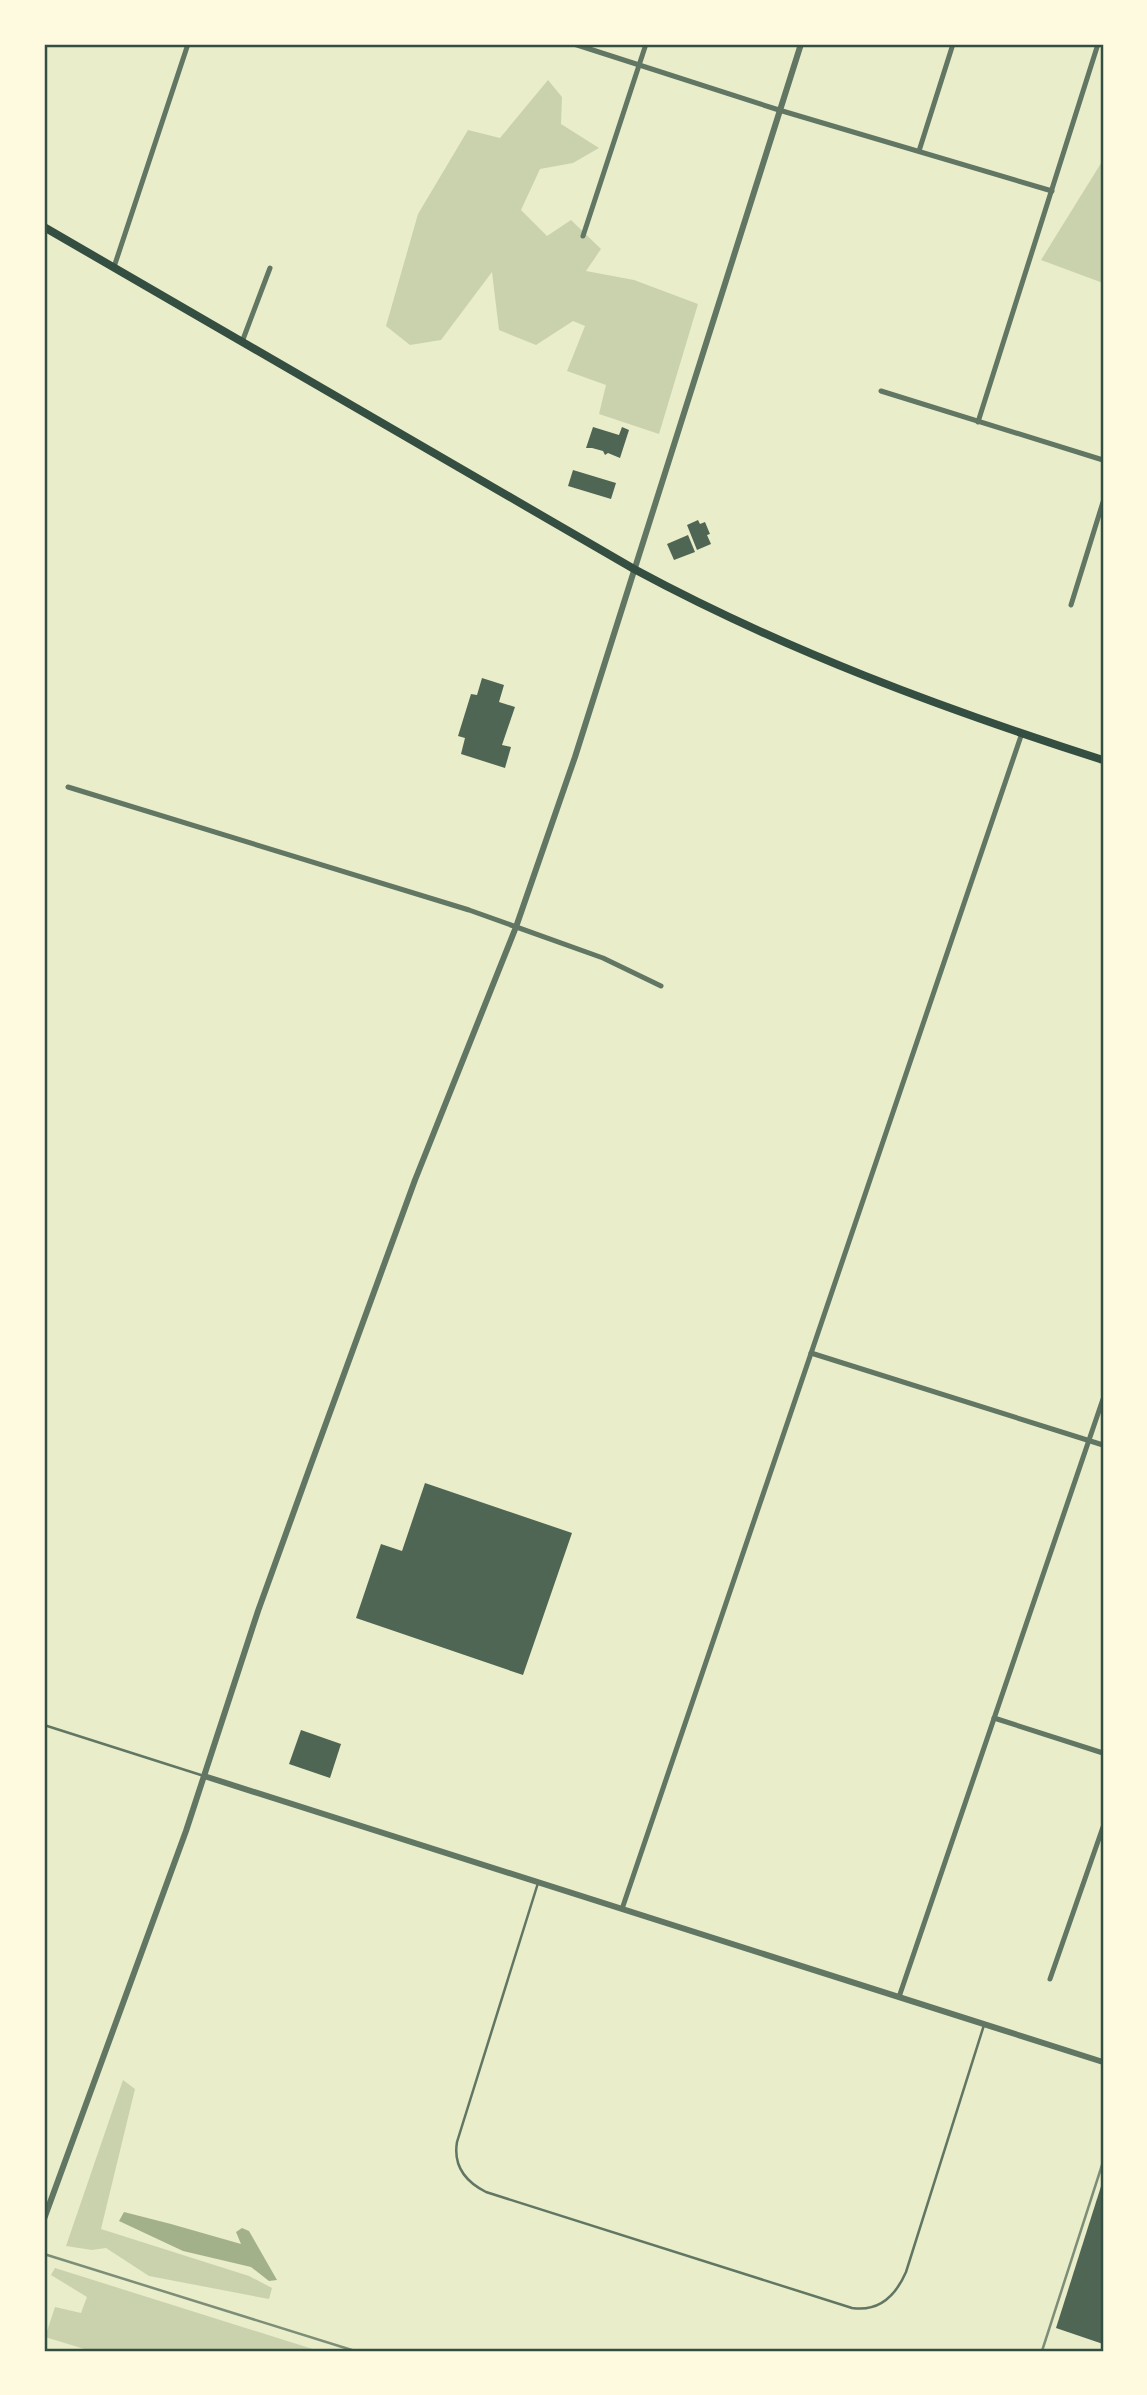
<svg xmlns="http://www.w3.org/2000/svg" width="1147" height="2395" viewBox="0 0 1147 2395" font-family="Signika,sans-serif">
<rect width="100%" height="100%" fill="#e9edc9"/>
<g fill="#cad2ad">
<path d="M548 80 562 97 561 124 599 148 573 163 540 169 521 210 547 236 571 220 601 249 586 271 634 280 698 304 659 434 599 414 606 385 567 371 585 326 573 321 536 345 499 330 492 272 441 340 410 345 386 326 418 214 468 130 500 138Z"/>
<path d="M1103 160V283L1041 260Z"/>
<path d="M123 2080 135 2089 101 2229 249 2276 272 2288 269 2299 149 2276 106 2248 92 2250 66 2246Z"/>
<path d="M55 2268 319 2351H91L45 2337 55 2307 81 2313 87 2297 51 2275Z"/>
</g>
<path fill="#a3b18a" d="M124 2212 171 2224 241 2244 236 2232 242 2228 249 2231 277 2280 269 2281 251 2267 183 2251 119 2221Z"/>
<g fill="#4f6655">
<path d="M593 427 619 435 622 427 629 430 620 458 608 453 605 455 603 451 592 448H586Z"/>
<path d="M573 470 616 483 611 499 568 486Z"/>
<path d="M698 520 700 524 705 522 710 534 707 535 711 544 697 550 687 525Z"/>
<path d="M688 535 695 552 674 560 667 544Z"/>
<path d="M482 678 504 685 499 702 515 707 502 745 511 747 505 768 461 754 465 738 458 736 471 694 477 695Z"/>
<path d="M425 1483 572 1533 523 1675 356 1618 381 1544 402 1551Z"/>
<path d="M301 1730 341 1744 330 1778 289 1764Z"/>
<path d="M1103 2180V2344L1056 2328Z"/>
</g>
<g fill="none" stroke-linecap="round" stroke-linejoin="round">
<g stroke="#617663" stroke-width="2.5">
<path d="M44 1725 204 1776"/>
<path d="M538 1883 457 2142C453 2166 466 2182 486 2192L852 2308C879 2312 896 2295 906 2272L984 2025"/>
</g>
<g stroke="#617663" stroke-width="5">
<path d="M574 44 779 110 1052 191"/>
<path d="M919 151 953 44"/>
<path d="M583 236 646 44"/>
<path d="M114 267 188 44"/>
<path d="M242 342 270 268"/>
<path d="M881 391 1103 460"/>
<path d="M978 422 1098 44"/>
<path d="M1071 605 1103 502"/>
<path d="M68 787 469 910 603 958 661 986"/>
<path d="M811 1353 1103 1445"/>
<path d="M994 1718 1103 1753"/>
<path d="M622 1909 1022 733"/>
<path d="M1050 1979 1103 1827"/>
<path d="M899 1997 1103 1399"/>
</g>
<g stroke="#617663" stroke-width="6">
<path d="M204 1776 1103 2062"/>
<path d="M44 2219 186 1831 258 1611 310 1467 415 1180 516 927 575 757 801 44"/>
</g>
<path stroke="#344e41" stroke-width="8" d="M44 227 634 569C784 650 941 708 1103 760"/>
<g stroke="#7c8e77" stroke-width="2.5">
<path d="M44 2254 355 2351"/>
<path d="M1042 2351 1103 2162"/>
</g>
</g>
<rect width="1147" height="2395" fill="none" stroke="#fefae0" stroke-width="91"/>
<rect x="46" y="46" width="1056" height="2304" fill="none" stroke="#344e41" stroke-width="2.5"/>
</svg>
